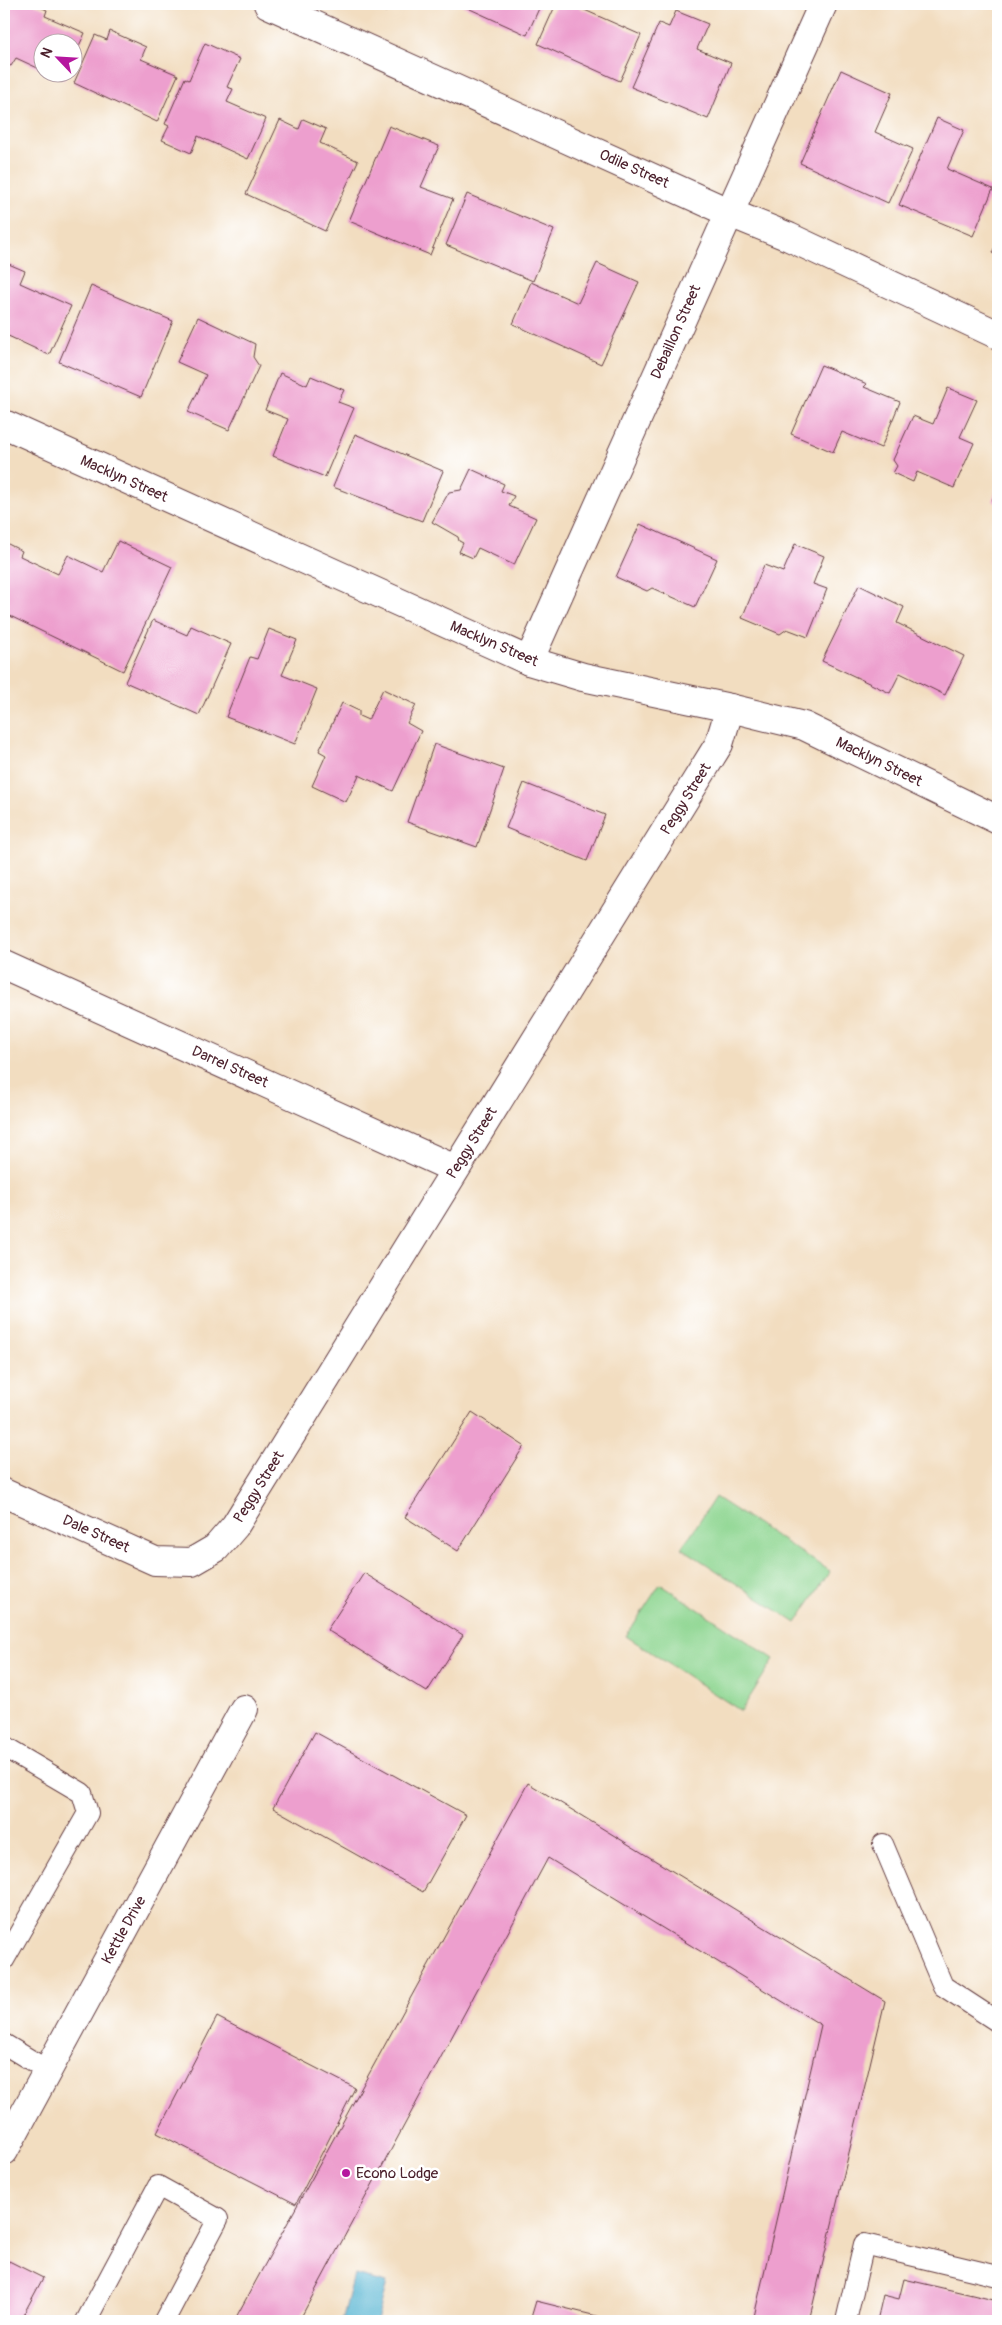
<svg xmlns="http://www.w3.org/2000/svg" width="1002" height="2325" viewBox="0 0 1002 2325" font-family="Pangolin,sans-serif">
<rect width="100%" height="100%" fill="#fff"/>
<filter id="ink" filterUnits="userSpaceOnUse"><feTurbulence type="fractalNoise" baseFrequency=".02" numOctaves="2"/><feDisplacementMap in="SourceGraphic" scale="10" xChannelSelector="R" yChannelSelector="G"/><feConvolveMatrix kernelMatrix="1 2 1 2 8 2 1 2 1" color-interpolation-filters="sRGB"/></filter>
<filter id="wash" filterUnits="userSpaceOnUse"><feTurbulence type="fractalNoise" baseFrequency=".0096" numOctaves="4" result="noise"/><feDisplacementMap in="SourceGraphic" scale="20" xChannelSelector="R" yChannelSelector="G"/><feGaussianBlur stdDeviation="1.12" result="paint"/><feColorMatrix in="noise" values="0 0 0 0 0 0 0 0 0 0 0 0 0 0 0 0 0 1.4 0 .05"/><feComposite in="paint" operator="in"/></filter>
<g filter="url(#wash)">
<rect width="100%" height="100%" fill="#f2ddc0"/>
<g fill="#8dd590" stroke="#6c7a5e">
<path d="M715 1497 830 1571 796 1623 682 1548Z"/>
<path d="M660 1584 774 1659 741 1711 626 1636Z"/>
</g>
<path fill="#51b2d0" stroke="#4e687e" d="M354 2275 387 2283 377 2321H342Z"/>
<g id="blocks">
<g fill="#ed9fce">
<path d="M4 4H33L47 10 45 16 85 33 72 61V42H42V70L16 58 11 66 4 63Z"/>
<path d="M367 4H390L386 12Z"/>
<path d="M459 4H541L527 35Z"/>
<path d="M556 4H571L641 35 620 81 538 44Z"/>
<path d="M676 11 708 24 697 49 731 63 708 119 631 87 659 23 669 27Z"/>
<path d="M110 31 146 47 141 59 178 75 157 122 74 83 95 35 107 40Z"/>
<path d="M205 43 240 59 227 87 233 89 227 102 266 119 248 159 198 136 191 153 162 140 169 126 165 124 185 78 189 80Z"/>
<path d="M841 70 892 93 875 132 913 149 888 203 800 163Z"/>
<path d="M47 72H68L64 80Z"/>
<path d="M937 118 964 130 947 169 993 189 973 236 899 205Z"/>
<path d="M303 119 326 129 320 143 358 161 325 231 246 194 280 120 299 129Z"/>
<path d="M389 126 439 146 421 187 453 199 430 255 349 221Z"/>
<path d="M467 194 554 230 533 281 446 245Z"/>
<path d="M998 240V256L992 253Z"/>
<path d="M4 262 25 271 20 283 71 306 49 355 4 334Z"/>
<path d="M597 263 639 282 601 364 513 324 531 282 578 303Z"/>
<path d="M91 286 173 321 141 397 59 362Z"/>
<path d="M198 317 255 344 253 357 259 366 229 430 188 412 206 375 177 362Z"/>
<path d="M821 365 867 384 864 387 900 402 881 448 842 432 833 452 791 434Z"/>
<path d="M280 373 307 385 311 376 344 390 338 402 354 408 325 477 273 456 288 419 265 410Z"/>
<path d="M948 388 977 400 960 437 974 443 954 488 917 472 913 482 893 473 897 466 893 460 913 416 933 424Z"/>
<path d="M355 434 443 471 422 521 333 487Z"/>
<path d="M471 469 504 484 501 491 514 496 509 506 536 518 514 565 478 548 473 558 459 552 463 543 459 541 458 537 432 522 449 492 461 490Z"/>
<path d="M998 486V504L992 501Z"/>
<path d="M640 524 717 559 695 607 652 588 647 591 616 577Z"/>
<path d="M118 541 172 567 123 671 4 613V542L22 551 20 556 58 574 68 555 103 572Z"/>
<path d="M795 544 824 556 813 584 827 589 808 637 787 629 780 634 742 618 764 565 783 572Z"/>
<path d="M859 585 904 607 897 623 964 656 945 695 900 673 890 693 822 661Z"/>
<path d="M153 620 187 635 191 626 231 644 199 715 125 682Z"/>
<path d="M269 629 297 640 282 675 317 689 295 744 226 717 250 657 257 659Z"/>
<path d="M383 689 416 705 407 723 421 731 393 791 359 775 346 802 312 786 326 755 319 751 342 703 359 711V716L368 720Z"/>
<path d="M434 744 504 769 477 847 407 822Z"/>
<path d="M524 783 605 815 587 861 506 828Z"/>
<path d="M472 1412 524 1446 458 1551 405 1517Z"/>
<path d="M364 1573 463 1635 427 1692 327 1630Z"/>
<path d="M315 1732 466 1815 423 1892 273 1808Z"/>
<path d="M528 1783 885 2001 809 2321H753L821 2025 548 1858 299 2321H234Z"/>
<path d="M217 2017 355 2088 296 2204 157 2133Z"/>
<path d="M9 2261 43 2278 20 2321H4V2271Z"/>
<path d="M904 2279 998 2301V2321H877L883 2295 899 2299Z"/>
<path d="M536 2301 617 2321H530Z"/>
</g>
</g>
</g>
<g filter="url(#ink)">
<use href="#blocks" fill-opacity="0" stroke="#633c41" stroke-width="1"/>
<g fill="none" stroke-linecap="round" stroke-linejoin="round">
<g stroke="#633c41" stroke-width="22">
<g id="service">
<path d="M4 1747 82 1793 88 1813 4 1960"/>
<path d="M883 1844 943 1986 998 2022"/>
<path d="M4 2044 47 2070"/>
<path d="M86 2321 158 2186 218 2219 164 2321"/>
<path d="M846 2321 864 2244 998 2276"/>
</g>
</g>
<g stroke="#633c41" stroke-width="30">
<g id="minor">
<path d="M268 4 730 213 789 237 998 335"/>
<path d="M4 424 529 661 583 677 730 708 804 726 998 820"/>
<path d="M529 661 823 4"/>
<path d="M4 965 455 1169"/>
<path d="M4 1493 155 1561 192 1562 216 1548 235 1526 719 744 730 708"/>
<path d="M4 2151 244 1709"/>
</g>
</g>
<use href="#service" stroke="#fff" stroke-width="20"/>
<use href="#minor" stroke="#fff" stroke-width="28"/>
</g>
</g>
<circle fill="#b5179e" stroke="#fff" stroke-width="2" cx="346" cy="2173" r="5"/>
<g text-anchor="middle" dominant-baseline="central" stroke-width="5" stroke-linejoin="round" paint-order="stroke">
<g font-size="15" fill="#4a1f2b" stroke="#fff">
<text transform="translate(634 169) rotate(24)">Odile Street</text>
<text transform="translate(676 332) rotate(-66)">Debaillon Street</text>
<text transform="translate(124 479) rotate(24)">Macklyn Street</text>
<text transform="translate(494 644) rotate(23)">Macklyn Street</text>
<text transform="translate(879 762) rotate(26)">Macklyn Street</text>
<text transform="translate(686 799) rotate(-58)">Peggy Street</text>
<text transform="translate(230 1067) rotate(24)">Darrel Street</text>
<text transform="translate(472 1143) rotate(-58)">Peggy Street</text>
<text transform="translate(259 1487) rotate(-58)">Peggy Street</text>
<text transform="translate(96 1534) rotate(24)">Dale Street</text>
<text transform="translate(124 1930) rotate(-61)">Kettle Drive</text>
</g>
<g font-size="15" fill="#4a1f2b" stroke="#fff" text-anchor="start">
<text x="356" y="2173">Econo Lodge</text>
</g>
</g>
<rect width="1002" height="2325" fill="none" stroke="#fff" stroke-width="20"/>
<g transform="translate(58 58) rotate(295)"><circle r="24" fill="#ffffff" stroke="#b7a5aa"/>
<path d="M0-4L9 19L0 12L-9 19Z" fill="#b5179e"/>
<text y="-8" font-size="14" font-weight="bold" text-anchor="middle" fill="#4a1f2b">N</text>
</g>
</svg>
